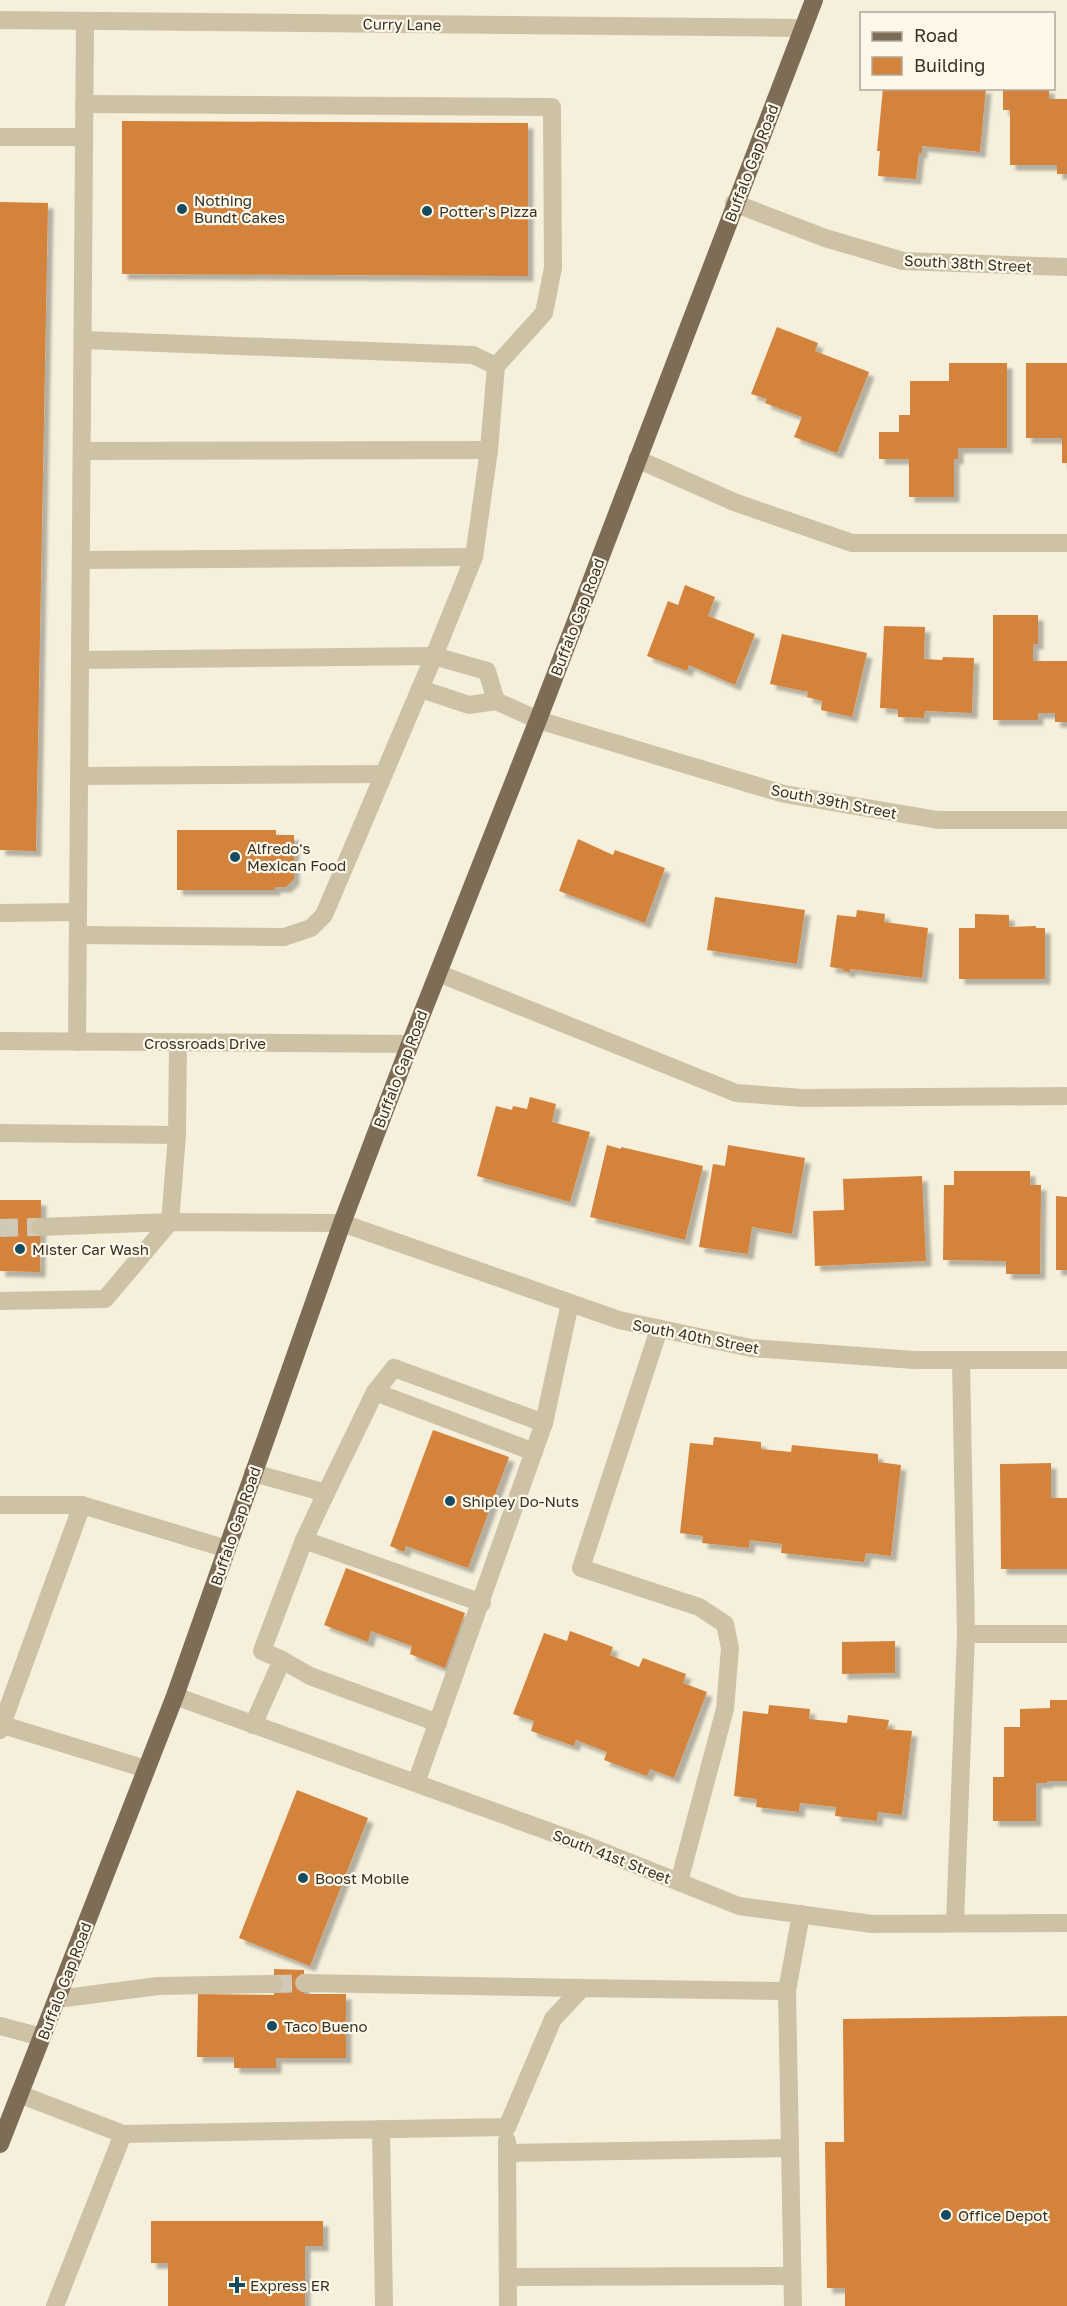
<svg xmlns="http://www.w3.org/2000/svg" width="1067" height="2306" viewBox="0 0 1067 2306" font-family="'Golos Text',sans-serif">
<defs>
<filter id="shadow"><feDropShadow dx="5.5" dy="5.5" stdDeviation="1.5" flood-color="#0004"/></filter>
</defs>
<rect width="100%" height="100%" fill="#f5efdb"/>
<g fill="#d3833b" filter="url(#shadow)">
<path d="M883 88H986L980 152 922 146V153H919L916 179 878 176 880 151H877Z"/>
<path d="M1003 88H1049V99H1067V174H1057V165H1010V110H1003Z"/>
<path d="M122 121 528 123V276L122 274Z"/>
<path d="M0 202 48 203 36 851 0 850Z"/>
<path d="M777 327 818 343 815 351 869 372 837 453 794 437 802 417 765 403 767 399 751 394Z"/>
<path d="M949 363H1007V448H958V459H954V497H909V459H879V432H899V415H910V381H949Z"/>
<path d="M1026 363H1067V463H1062V438H1026Z"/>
<path d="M685 585 715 597 708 616 755 634 735 685 689 665 687 671 647 656 668 601 678 605Z"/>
<path d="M993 615H1038V644H1033V661H1067V722H1055V713H1038V720H993Z"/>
<path d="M884 626 925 627 924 659 942 660 943 657 974 658 972 713 925 711 924 718 898 717V709L880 708Z"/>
<path d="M782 634 867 653 852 717 821 710 822 701 807 697 808 692 770 684Z"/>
<path d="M177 830H276V835H294V879L286 887H275V890H177Z"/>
<path d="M578 839 613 855 615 850 665 868 645 923 559 891Z"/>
<path d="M715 897 805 910 797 964 707 950Z"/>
<path d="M857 910 885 914 884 922 928 928 922 978 850 969V972L843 971 844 969 830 967 837 915 856 917Z"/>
<path d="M975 914 1009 915V927L1036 926V928H1045V979H959V928H975Z"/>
<path d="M530 1097 556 1104 552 1122 590 1132 570 1202 477 1176 496 1106 512 1110 513 1106 527 1109Z"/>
<path d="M607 1145 621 1149V1147L703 1166 685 1240 590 1217Z"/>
<path d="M728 1145 805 1158 792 1234 752 1227 748 1254 699 1247 713 1164 725 1166Z"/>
<path d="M954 1171H1030V1185H1041L1040 1274H1006V1261L943 1260 944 1185H954Z"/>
<path d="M922 1176 926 1261 815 1266 813 1211 844 1210 843 1179Z"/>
<path d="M1056 1196 1067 1197V1270H1056Z"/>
<path d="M0 1200H41L40 1272 0 1271Z"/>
<path d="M433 1430 509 1457 468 1568 406 1546 404 1552 390 1546Z"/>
<path d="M714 1437 761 1442V1449L791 1452 792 1445 878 1454V1462L901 1465 891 1556 866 1553 864 1562 781 1553 782 1544 750 1540 749 1548 702 1543 703 1536 680 1533 690 1443 713 1445Z"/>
<path d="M1051 1463V1498H1067V1569H1001L1000 1464Z"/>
<path d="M346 1568 465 1613 445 1668 410 1654 412 1646 371 1631 368 1642 324 1625Z"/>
<path d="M570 1631 613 1647 610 1655 639 1667 643 1658 686 1674 683 1683 707 1692 674 1778 650 1769 647 1776 604 1760 607 1752 576 1740 574 1746 531 1731 534 1721 513 1714 544 1633 567 1641Z"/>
<path d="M895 1641V1673L842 1674V1642Z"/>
<path d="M1050 1700H1067V1781H1047V1783H1036V1821H993V1777H1004V1727H1020V1709L1050 1708Z"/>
<path d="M769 1705 810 1709 809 1719 847 1723 848 1715 889 1720 887 1729 912 1731 902 1815 878 1812 877 1821 835 1816 836 1807 800 1803 799 1812 756 1807 757 1799 734 1796 743 1711 768 1714Z"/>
<path d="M297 1790 368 1818 310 1966 239 1938Z"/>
<path d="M274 1969 304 1970V1994H346V2058H276V2068H234V2057H197L198 1994 274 1995Z"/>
<path d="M1067 2016V2306H845V2288H827L825 2142H844L843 2019Z"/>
<path d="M151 2221H323V2246H305V2306H168V2263H151Z"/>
</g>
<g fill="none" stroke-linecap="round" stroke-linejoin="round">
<g stroke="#d0c9b7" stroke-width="18" stroke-dasharray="18 9" stroke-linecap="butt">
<path d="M0 1228 40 1227"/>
<path d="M274 1984 304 1983"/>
</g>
<g stroke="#cec2a6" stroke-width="18">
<path d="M0 20 803 28"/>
<path d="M0 137H84"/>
<path d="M734 203 825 238 903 261 1067 267"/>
<path d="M83 340 473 355 496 366"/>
<path d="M82 451 489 450"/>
<path d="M637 459 734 502 852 543H1067"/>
<path d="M81 560 474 557"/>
<path d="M80 660 434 656 487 671 496 701"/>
<path d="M421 689 469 705 496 701 538 720 784 794 938 820H1067"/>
<path d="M80 776 384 774"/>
<path d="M0 913 78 912"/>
<path d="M78 935 284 937 311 928 324 915 434 656 474 557 489 450 496 366 544 313 553 268 552 107 84 104"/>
<path d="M438 973 736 1093 803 1098 1067 1096"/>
<path d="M0 1041 410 1044"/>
<path d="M77 1042 85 21"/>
<path d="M0 1133 177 1135"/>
<path d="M40 1227 170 1222 342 1223 619 1320 751 1348 914 1360H1067"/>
<path d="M0 1301 105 1299 170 1222 177 1135 178 1042"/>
<path d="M659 1329 581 1568 699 1607 725 1624 730 1648 725 1709 679 1882"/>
<path d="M375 1392 534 1452"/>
<path d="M544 1423 570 1303"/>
<path d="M253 1473 326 1493 375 1392 394 1368 544 1423 416 1783"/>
<path d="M0 1505H82"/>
<path d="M304 1540 482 1603"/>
<path d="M966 1634H1067"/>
<path d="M282 1660 310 1676 438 1723"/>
<path d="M175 1696 581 1843 739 1906 872 1924 1067 1923"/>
<path d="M0 1724 146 1769"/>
<path d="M253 1725 282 1660 262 1651 304 1540 326 1493"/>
<path d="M0 1730 82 1505 227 1549"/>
<path d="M955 1923 966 1634 961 1360"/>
<path d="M304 1983 582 1988"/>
<path d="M787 1991 793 2306"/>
<path d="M57 1999 158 1986 274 1984"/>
<path d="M0 2026 42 2037"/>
<path d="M19 2094 123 2134 507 2127 553 2019 582 1988 787 1991 801 1914"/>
<path d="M381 2129 384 2306"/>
<path d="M507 2141 508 2306"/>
<path d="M507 2153 790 2148"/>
<path d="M508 2277 792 2276"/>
<path d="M55 2306 123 2134"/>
</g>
<path stroke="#7d6d57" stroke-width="18" d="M0 2144 175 1696 342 1223 410 1044 538 720 814 0"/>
</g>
<g fill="#184a60" stroke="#fcf7e8" stroke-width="2">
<circle cx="182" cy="209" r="6"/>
<circle cx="427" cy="211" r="6"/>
<circle cx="235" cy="857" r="6"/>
<circle cx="20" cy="1249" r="6"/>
<circle cx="450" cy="1501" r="6"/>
<circle cx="303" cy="1878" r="6"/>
<circle cx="272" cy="2026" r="6"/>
<circle cx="946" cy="2215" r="6"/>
<path d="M234 2276h6v6h6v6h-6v6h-6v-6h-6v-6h6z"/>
</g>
<g text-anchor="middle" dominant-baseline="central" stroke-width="4.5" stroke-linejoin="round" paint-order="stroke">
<g font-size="15" fill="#3a3127" stroke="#fcf7e8">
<text transform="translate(402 24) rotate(1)">Curry Lane</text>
<text transform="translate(751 163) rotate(-69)">Buffalo Gap Road</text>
<text transform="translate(968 263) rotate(3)">South 38th Street</text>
<text transform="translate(577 617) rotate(-69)">Buffalo Gap Road</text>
<text transform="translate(834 801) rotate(11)">South 39th Street</text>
<text x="205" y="1043">Crossroads Drive</text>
<text transform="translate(400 1069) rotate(-69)">Buffalo Gap Road</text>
<text transform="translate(696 1336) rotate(11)">South 40th Street</text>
<text transform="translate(235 1526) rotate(-71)">Buffalo Gap Road</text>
<text transform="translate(612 1856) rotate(21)">South 41st Street</text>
<text transform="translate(64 1981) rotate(-69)">Buffalo Gap Road</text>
</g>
<g font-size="15" fill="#3a3127" stroke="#fcf7e8" text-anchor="start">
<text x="194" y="200">Nothing<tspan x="194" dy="17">Bundt Cakes</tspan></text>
<text x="439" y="211">Potter's Pizza</text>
<text x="247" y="848">Alfredo's<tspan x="247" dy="17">Mexican Food</tspan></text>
<text x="32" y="1249">Mister Car Wash</text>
<text x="462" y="1501">Shipley Do-Nuts</text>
<text x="315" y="1878">Boost Mobile</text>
<text x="284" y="2026">Taco Bueno</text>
<text x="958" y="2215">Office Depot</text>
<text x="250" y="2285">Express ER</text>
</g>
</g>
<rect x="860" y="12" width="195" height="78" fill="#fcf7e8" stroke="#aea89b" stroke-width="1.5"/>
<rect x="872" y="32" width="30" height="9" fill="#7d6d57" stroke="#aea89b" stroke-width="1.5"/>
<text x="914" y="42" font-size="18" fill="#3a3127">Road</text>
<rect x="872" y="57" width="30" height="18" fill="#d3833b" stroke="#aea89b" stroke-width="1.5"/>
<text x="914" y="72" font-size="18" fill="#3a3127">Building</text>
</svg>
